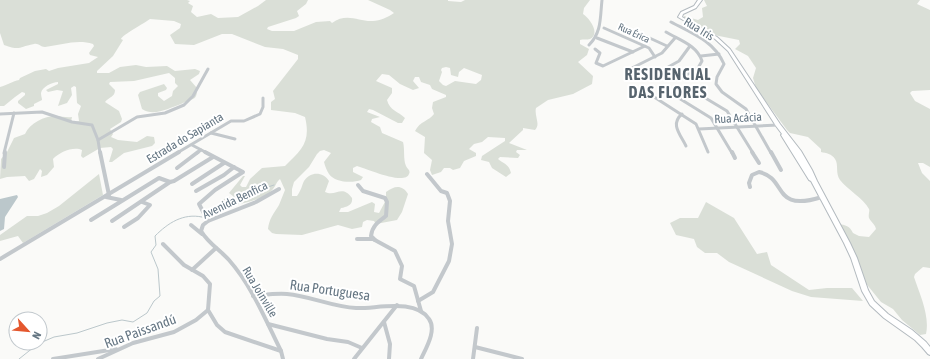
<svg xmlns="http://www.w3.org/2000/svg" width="930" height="359" viewBox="0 0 930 359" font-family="'Asap Condensed',sans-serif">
<rect width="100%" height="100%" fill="#fafaf8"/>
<g fill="#dadfd7" fill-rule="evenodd">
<path d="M0 0H187L190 1 188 3 193 6 191 12 197 17 211 14 218 18 238 17 258 6 266 0H308L306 4 297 11 299 16 296 18 268 27 267 29 272 31H294L316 22 330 21 332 23C347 12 359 22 373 21 380 21 388 17 394 13L390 10 368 0H448V1L461 2 465 0H590L584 8 583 14C589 18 601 33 590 39 587 40 583 39 580 40V44L589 49 587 55 578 62 593 76 592 84 573 94 548 100 536 108C534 116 541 124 535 130L523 128V130L509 143 527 150H517L516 152 520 155 518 158 500 157 498 159C504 164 509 164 511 173L506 177 492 168 489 162 481 160 482 156 485 154 505 141V138L488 137 482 142 474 144 469 149 476 153V156L464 161 460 168 453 170 450 168H444L441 172 432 175 430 170 432 160 424 153 425 137 415 131C420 121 429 121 434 114L432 108 433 102 446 97V95L432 89 430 85 421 82 419 77H415L413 81 419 88 413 90 400 84 389 75 382 74 376 81 392 88V93L387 100C390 111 398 111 405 118L402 123H398L373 110 369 109 367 112 380 117 372 119 371 122 380 127 382 133 403 142C405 149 403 159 406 166 407 169 411 170 409 174 405 186 365 168 357 166L353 168V172L363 177 361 180C353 183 335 183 329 174 327 171 325 166 324 162L331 153 324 150 320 151 317 154 309 167 294 182 292 189V196H297C301 191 302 185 304 181 311 171 323 172 329 181L325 192C336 197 342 184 352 198 353 205 347 207 341 208L339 212H348L372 202 375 204 374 212 379 213 386 200V192C394 186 402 184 408 194L402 212 397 220 376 224 374 221 367 220 363 222 362 227 352 229 338 225 302 235 276 234 272 233 268 229C269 219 274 213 279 205 281 200 283 195 285 190L280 179C276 182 276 186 273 189 265 200 236 206 223 206L220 202 227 197 233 198V196L229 193 243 176H245L240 185 242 187H246L250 179 262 168 285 166C302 149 311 142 305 117L295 113 271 110V102L275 99 273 91 298 59V55L283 49 265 47 232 34H222L194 45 175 44 170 35 180 28 181 24 174 21 150 19C145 23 122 35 121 39L123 40 113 56 97 71V73H109L120 67 136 65 146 67 167 66 175 71 195 69 200 71 199 74 190 80 197 88C197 93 197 97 193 99 189 101 184 102 181 104 169 108 154 117 142 109L138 95 140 92 164 84 167 88 166 90 158 93V96L164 101 172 96 173 91 178 86 175 83V78L169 73 134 81 110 82 109 84 115 90C115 97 109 97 105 102L119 111 122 119 121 122 110 129 113 134 111 137 118 140 137 142 147 136 154 137 155 143 152 146 124 153 112 162H109L113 149 111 147 100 148 83 158 81 156 82 150C74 146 59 152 53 159L54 167 47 175 41 177 42 171 40 169 34 179 29 181 25 176 7 177 0 179 1 159 7 152 14 138 25 134C30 123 44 116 56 116 62 116 66 118 72 117L71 122 79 121 78 114 81 106 77 103 76 87 74 86 71 88 72 95 67 103 58 106 63 91 57 90 48 92 46 90 58 84V82C52 82 42 87 41 93 41 96 42 98 42 100L34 104V106L26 109 18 103V101L25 95V93L22 92 15 97 4 106H0V87C7 85 13 81 19 80L20 78 35 71 46 69 49 71 58 68 89 63 98 57 90 55 89 53 94 46 93 44C77 39 62 45 45 47 40 47 39 43 34 44 18 47 21 51 4 45L0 33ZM446 67 450 68 451 75 458 77 459 72 464 68 482 75 481 80 476 84 455 81 446 86 443 85 439 81 442 72 441 70 442 68Z"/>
<path d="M704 0H920L917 4 930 10V90L912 91 910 93 915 101 930 109V167L923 163H918L922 173 930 181V268L923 267 915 274 914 277C920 295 930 316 926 334L920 335 902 320 893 309 881 302 864 281 839 224C845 225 850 226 853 233L859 236 869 237 876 229C875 224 871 222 869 218 868 215 870 211 869 209 864 199 847 189 840 180 835 173 839 165 835 159 832 154 826 153 821 152V149L808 137 790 133 787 130 756 88 753 78 756 68 748 56 735 49 740 44 739 40 709 34 699 26 684 18V16L698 20 703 17 702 8 707 6Z"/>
<path d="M99 174 103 195 23 243 18 236 0 241V235L27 216H38L47 213 59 206Z"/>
<path d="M706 202 734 218 757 254 767 252 771 265 809 290 827 288H852L863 301 811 297 792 291 729 262 717 253H705L697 247 694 239 676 235 670 223 680 218H698Z"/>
</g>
<path fill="#bbc7cb" d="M17 195 18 197 5 217 4 229 0 231V199Z"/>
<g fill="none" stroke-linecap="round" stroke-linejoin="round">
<g stroke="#bbc7cb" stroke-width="1">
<path d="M206 214 218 205 230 204 251 198 259 190 274 185"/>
<path d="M40 343 54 337 77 333 107 323 122 320 133 322 147 313 154 301 160 296 158 269 151 252 156 245 155 236C168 223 183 213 202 217"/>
<path d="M19 359 39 343"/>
</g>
<g stroke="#b3babf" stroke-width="2">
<path id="secondary" d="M698 0H702L696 8 683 14 682 17 717 37 730 49 780 124 801 151 812 170 817 181 850 243 857 258 868 290 874 301 888 314 912 330 926 342 930 347V355L928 354 922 347 915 340 884 318 870 305 862 291 851 258 844 243 811 181 809 180 781 135 782 134 776 126 728 51 715 39 678 17 681 12 694 6Z"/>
</g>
<g stroke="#c3c8cc" stroke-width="3">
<path d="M671 22C692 33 714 41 724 64L717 77 716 84 722 92 746 109 771 153"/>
<path d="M604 28 649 48 655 57"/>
<path d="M666 32C679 40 697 45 702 61L698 68 680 79"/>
<path d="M643 35 667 46"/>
<path d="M597 38 633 52"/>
<path d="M589 45C602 32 600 17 602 0"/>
<path d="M595 49 600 53 596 63 603 66 645 46"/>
<path d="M701 56 719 54"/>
<path d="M630 69 662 53 675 38"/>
<path d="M654 75 679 61 690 46"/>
<path d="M661 87 711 118 732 153"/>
<path d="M692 90 727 111 753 153"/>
<path d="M651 95 696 124 708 152"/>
<path d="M0 114 42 112 72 122 92 125 98 140 100 153"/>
<path d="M682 114C670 124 680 134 686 146"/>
<path d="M699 129 778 125"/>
<path d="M211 133 235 139"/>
<path d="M98 140 137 117 165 113 184 105 193 96 208 69"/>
<path d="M192 145 207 153"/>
<path d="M4 153 14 113"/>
<path d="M177 153 231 121H244L260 114 263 107V98"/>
<path d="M197 153 201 150"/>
</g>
<g stroke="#c3c8cc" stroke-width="4">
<path d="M100 152 109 195"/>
<path d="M205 152 243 172 215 190 199 204 208 221"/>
<path d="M732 152 735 158"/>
<path d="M752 152 759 163"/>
<path d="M771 152 781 170"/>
<path d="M4 167 5 152"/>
<path d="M177 168 198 152"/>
<path d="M192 184 224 163"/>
<path d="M358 185 363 191 385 198 387 202 386 216C378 222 372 226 371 236L375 240"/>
<path d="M750 187 749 183 752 175 759 172C788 178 771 213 822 197"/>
<path d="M279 189 256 202 208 221 203 225 201 231C208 243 220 250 229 260 252 286 266 321 281 351"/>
<path d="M196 191 224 175 234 167"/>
<path d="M106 197 121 200"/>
<path d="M91 220 159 178 170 182 174 181 213 157"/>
<path d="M112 221 170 182"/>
<path d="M191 225 202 234"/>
<path d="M124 227 138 218 150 205 142 202"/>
<path d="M357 239H373L395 251 402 266 400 279 414 286 421 311"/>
<path d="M163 244 184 265 203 276 210 284 208 310 217 325 225 332 281 351 283 359"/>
<path d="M0 259 179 152"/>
<path d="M192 270 216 248"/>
<path d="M253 296C264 295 276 293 287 294 310 296 333 307 356 308 376 309 415 298 429 319 437 330 426 348 421 359"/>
<path d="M418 301 433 292 449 261 452 244 448 221 450 201 447 193 441 191 427 174"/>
<path d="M384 322 390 344 389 359"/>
<path d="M268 324 327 339 348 342 362 348"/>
<path d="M475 347 522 359"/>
<path d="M53 359 116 349"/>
<path d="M98 359 133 343 174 332 196 320 208 310"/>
<path d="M354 359 397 305"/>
<path d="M473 359 477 328"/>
</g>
<use href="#secondary" fill="#fff" fill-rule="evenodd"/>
</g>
<g text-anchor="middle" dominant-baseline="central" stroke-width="4" stroke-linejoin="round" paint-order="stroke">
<g font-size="10" fill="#657683" stroke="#fff">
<text transform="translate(634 33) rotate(25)">Rua Érica</text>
</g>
<g font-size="12" fill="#657683" stroke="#fff">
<text transform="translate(699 29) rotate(31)">Rua Iris</text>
<text transform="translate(738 118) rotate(-3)">Rua Acácia</text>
<text transform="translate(185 138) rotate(-31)">Estrada do Sapianta</text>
<text transform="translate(235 200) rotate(-26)">Avenida Benfica</text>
<text transform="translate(260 292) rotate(59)">Rua Joinville</text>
</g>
<g font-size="14" fill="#657683" stroke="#fff">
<text transform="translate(330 290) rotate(8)">Rua Portuguesa</text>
<text transform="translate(140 331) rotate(-20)">Rua Paissandú</text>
</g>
<g font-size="16" font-weight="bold" letter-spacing="1" fill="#57646e" stroke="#fff">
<text x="668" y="74">RESIDENCIAL<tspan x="668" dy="18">DAS FLORES</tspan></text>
</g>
</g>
<g transform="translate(28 331) rotate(117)"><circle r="19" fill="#ffffff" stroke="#c1c8cd"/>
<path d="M0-3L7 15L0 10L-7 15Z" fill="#e4572e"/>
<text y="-6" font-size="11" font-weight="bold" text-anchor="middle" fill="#657683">N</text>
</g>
</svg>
